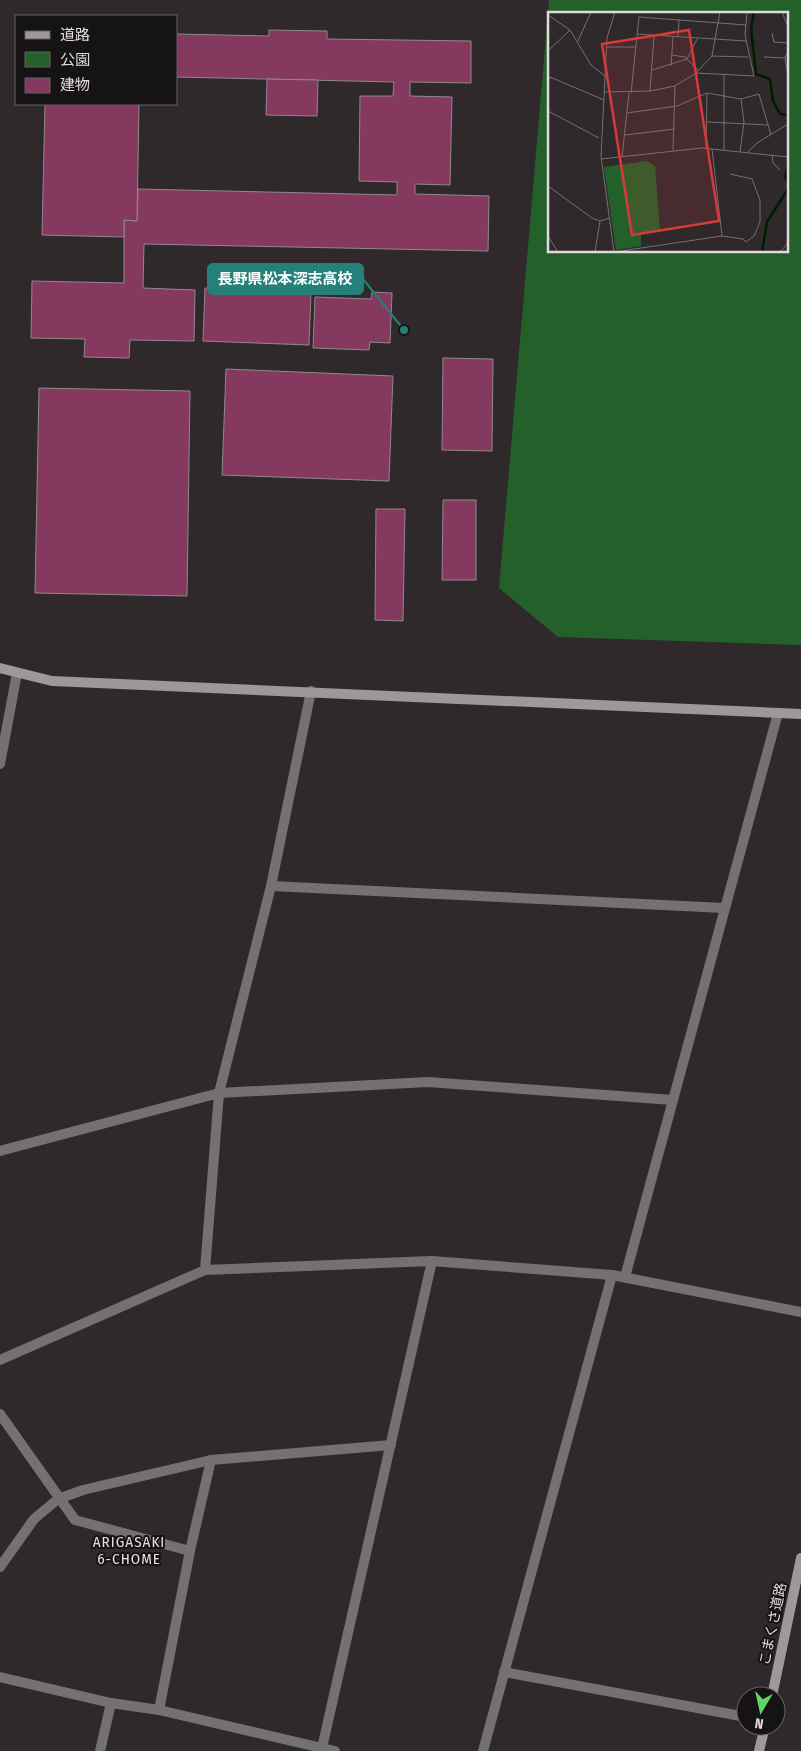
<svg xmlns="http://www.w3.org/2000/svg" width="801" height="1751" viewBox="0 0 801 1751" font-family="'Fira Sans Condensed','Noto Sans JP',sans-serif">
<rect width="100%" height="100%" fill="#30292c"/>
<path fill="#24612a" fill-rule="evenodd" d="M549 0H801V645L558 637 499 588ZM550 14H787V251H550Z"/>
<g fill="#85395e" stroke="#91898c">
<path d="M269 30 327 31V39L471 41V83L410 82V96L452 97 450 185 415 184V194L489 196 488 251 144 244 143 288 195 290 194 341 130 340 129 358 84 357 85 339 31 338 32 281 124 283V220L137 221 138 189 397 195V182L359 181 360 96H393L394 82 176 77V34L269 36Z"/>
<path d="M267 79 318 80 317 116 266 115Z"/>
<path d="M45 104H139L137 221 124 220V237L42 235Z"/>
<path d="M205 288 311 293 309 345 203 341Z"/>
<path d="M372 292 392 293 390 343 370 342 369 350 313 348 315 297 371 299Z"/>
<path d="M443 358 493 359 492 451 442 450Z"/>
<path d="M226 369 393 376 389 481 222 475Z"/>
<path d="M39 388 190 391 187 596 35 593Z"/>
<path d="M443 500H476V580H442Z"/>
<path d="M376 509H405L403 621 375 620Z"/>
</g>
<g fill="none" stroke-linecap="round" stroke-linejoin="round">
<g stroke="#747172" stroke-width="10">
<path d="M0 764 17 673"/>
<path d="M271 886 724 908"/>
<path d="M0 1151 219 1093 428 1082 673 1100"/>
<path d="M205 1270 219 1093 271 886 311 691"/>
<path d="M625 1277 778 713"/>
<path d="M0 1360 205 1270 432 1261 612 1275 801 1312"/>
<path d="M0 1414 75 1520 190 1551"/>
<path d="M0 1567 34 1519 58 1499 83 1490 211 1460 391 1445"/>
<path d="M504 1672 746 1717"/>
<path d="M0 1677 111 1703 159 1710 335 1751"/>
<path d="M159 1710 190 1551 211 1460"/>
<path d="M322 1748 432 1261"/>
<path d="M100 1751 111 1703"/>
<path d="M483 1751 612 1275"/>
</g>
<g stroke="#9e989a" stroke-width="10">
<path d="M0 668 52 681 801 714"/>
<path d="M772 1696 801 1558"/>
<path d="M759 1751 765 1726"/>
</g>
</g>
<g text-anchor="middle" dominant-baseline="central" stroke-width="4" stroke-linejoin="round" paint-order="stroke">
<g font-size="14" fill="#e0dbdd" stroke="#161314">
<text transform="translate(773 1624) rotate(-78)">こまくさ道路</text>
</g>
<g font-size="15" letter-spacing="1" fill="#e7dee1" stroke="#161314">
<text x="129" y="1542">ARIGASAKI<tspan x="129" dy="17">6-CHOME</tspan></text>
</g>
</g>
<g transform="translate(548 12)">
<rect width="240" height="240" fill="#30292c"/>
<path d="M99 149 107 154 112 219 93 222V234L68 238 56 155Z" fill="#24612a"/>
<path fill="none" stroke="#001c01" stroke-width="2.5" d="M206 0 203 17 208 62 222 67 225 89 232 102 240 103M240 153 237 165 240 170M214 240 219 210 240 177"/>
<path fill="none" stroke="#767073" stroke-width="1" d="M234 0 240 15M0 3 22 18M224 21 226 30 240 31M89 22 198 29M130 25 131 8M30 29 43 0M58 35H88M0 39 22 18 43 53 57 64M240 39 237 46 240 63M124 43 137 45 150 58M164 44 200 45M216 45 237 46M123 54 125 25M104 58 139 47 149 27M148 61 206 64 197 23 199 0M176 63V139M0 69 2 65 56 88M102 79 106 24M56 80 102 79 127 74 148 61 164 44 172 0M83 81 91 5 198 13M0 99 51 126M79 101 129 94 159 81 193 87 211 82 223 123M159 110 220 113M77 123 127 117M158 136 159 81M164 137 174 224M125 139 127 74M192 140 196 110 193 87M199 141 209 131 240 112M224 143 225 151 232 158M74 145 81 81M53 147 154 136 240 145M0 174 44 206 52 209 62 206M0 224 10 240M47 240 52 209M66 240 53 144 59 26 67 0M66 240 174 224 195 227 198 230 206 224 212 210V188L204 167 182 162M232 240 239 232 240 223"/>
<path fill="#d73a3a" fill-opacity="0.15" stroke="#d73a3a" stroke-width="2.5" d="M141 18 171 209 84 223 54 32Z"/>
<rect width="240" height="240" fill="none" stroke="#e0dbdd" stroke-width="2.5"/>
</g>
<path fill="none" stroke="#248079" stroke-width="2" d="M404 330L363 279"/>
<circle fill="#248079" stroke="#161314" stroke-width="2" cx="404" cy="330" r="5"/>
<rect fill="#248079" stroke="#248079" stroke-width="2" x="208" y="264" width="155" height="30" rx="5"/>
<g font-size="15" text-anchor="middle" font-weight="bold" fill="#fff">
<text x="285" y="284">長野県松本深志高校</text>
</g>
<rect x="15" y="15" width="162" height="90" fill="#161314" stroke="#676364"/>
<rect x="25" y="31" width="25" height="8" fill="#9e989a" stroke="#676364"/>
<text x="60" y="40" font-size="15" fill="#e0dbdd">道路</text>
<rect x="25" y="52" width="25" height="15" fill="#24612a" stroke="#676364"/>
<text x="60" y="65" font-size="15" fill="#e0dbdd">公園</text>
<rect x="25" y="78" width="25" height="15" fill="#85395e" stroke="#676364"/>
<text x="60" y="90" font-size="15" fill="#e0dbdd">建物</text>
<g transform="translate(761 1711) rotate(189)"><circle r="24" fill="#161314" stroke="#676364"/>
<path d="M0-4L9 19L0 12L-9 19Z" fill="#60d56a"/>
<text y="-8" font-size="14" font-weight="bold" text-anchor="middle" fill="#e0dbdd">N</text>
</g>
</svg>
